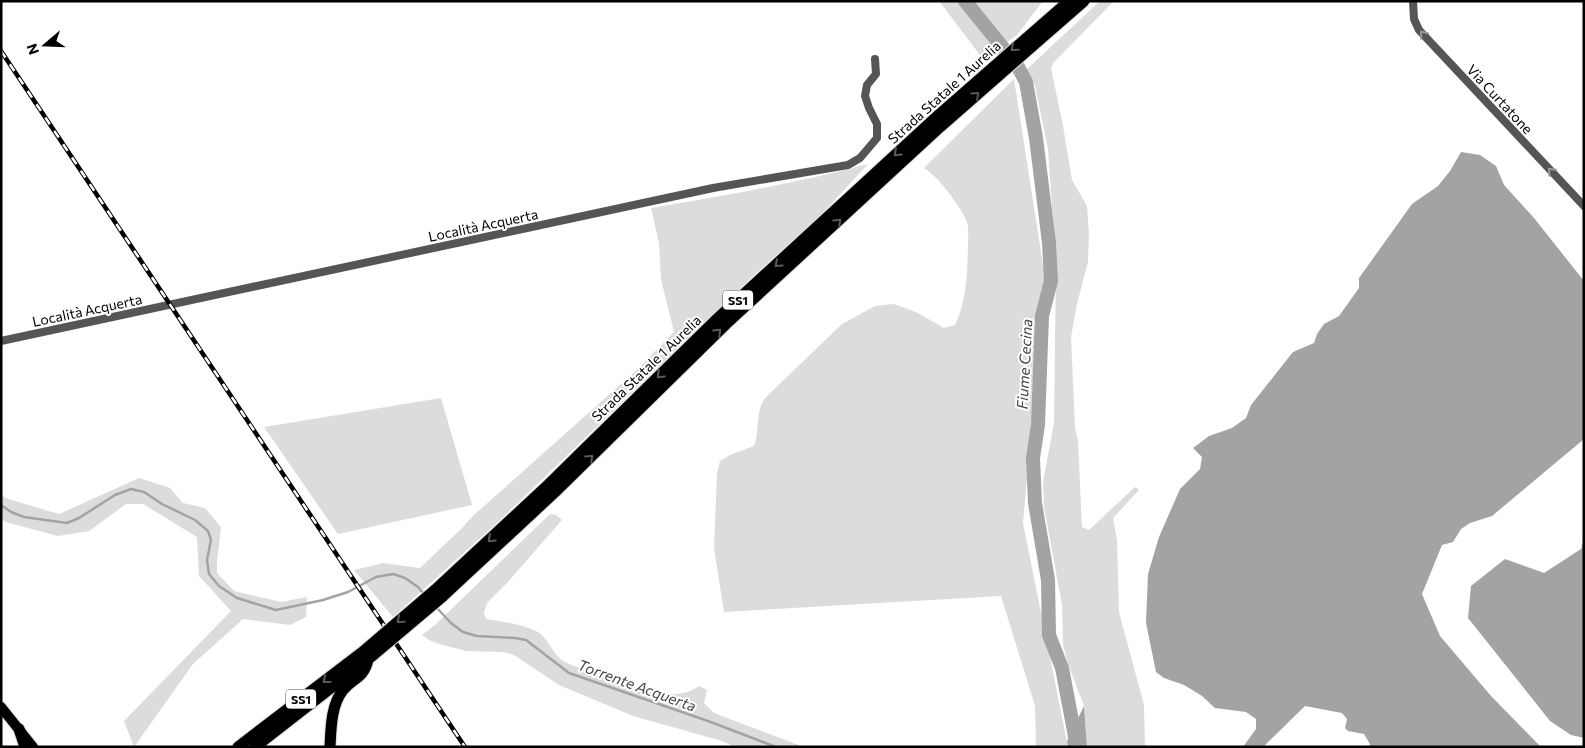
<svg xmlns="http://www.w3.org/2000/svg" width="1585" height="748" viewBox="0 0 1585 748" font-family="Commissioner,sans-serif">
<rect width="100%" height="100%" fill="#fff"/>
<g fill="#dcdcdc">
<path d="M939 1H1043L1017 35 983 59Z"/>
<path d="M1100 1H1114L1053 63 1051 68 1063 126 1072 180 1087 206 1089 234 1088 262 1077 304 1071 337 1075 428 1078 441 1082 527 1089 530 1135 487 1139 490 1113 518 1117 540 1119 612 1144 705 1145 747H1087L1084 706 1068 664 1063 645 1062 605 1044 507 1043 482 1054 423 1056 267 1048 149 1035 86 1026 70Z"/>
<path d="M1014 79 1045 278 1023 523 1068 747H1036L1035 706 1001 596 724 612 714 548 717 473 720 461 730 455 754 446C760 429 755 412 765 398L842 324 875 306 894 304 916 312 944 328 955 325C967 300 967 273 968 246 968 238 969 229 967 222 961 207 938 176 924 168Z"/>
<path d="M868 164 820 216 752 277 499 521 393 617 354 570 383 563 420 568 461 529 474 515 640 367 674 332 661 279 659 243 651 208C724 196 796 183 868 164Z"/>
<path d="M441 398 472 505 338 534 264 427Z"/>
<path d="M139 478 170 488 183 503 205 508 221 527 217 561V573L234 591 281 602 307 597 306 617 290 625 243 619 193 664 134 747 124 721 231 611 199 576 197 537 143 504H126L89 531 58 536 6 522 1 519V495L8 499 59 514Z"/>
<path d="M550 514 556 515 562 520 506 584 487 603 484 613 486 619C505 622 522 624 538 632 546 636 554 655 563 661 574 667 588 670 600 674 628 684 672 706 699 686L707 690 704 703 714 713 804 747H735L722 741 633 716 559 685 514 655 503 652 466 651 439 644 429 640 422 635 436 624Z"/>
</g>
<g fill="#a3a3a3">
<path d="M1461 152 1480 155 1496 166 1504 185 1534 218 1584 281V439L1492 516 1470 523 1461 529 1453 542 1442 545 1422 594 1440 636 1491 696 1541 747H1369L1370 744 1364 734 1348 731 1345 728 1347 719 1342 713 1305 706 1263 747H1243L1256 729V719L1246 712 1215 708 1202 696 1184 685 1164 678 1156 672 1146 623 1148 574 1159 537 1180 489 1200 469 1202 457 1193 448 1209 436 1232 428 1246 418 1251 405 1293 352 1314 343 1317 334 1324 324 1339 316 1359 288V278L1412 204 1438 186 1450 171Z"/>
<path d="M1584 538V738L1571 735 1550 721 1468 618 1471 586 1505 559 1544 573 1581 549Z"/>
<path d="M1084 706 1087 747H1068L1067 741Z"/>
</g>
<g fill="none" stroke-linecap="round" stroke-linejoin="round">
<g stroke="#a3a3a3" stroke-width="2.5">
<path d="M1 505 11 512 24 517 67 523 79 518 115 495 131 489 144 492 162 504 195 520 208 531 211 540 207 560 209 574 219 586 237 598 276 610 323 600 348 592 376 577 393 574 405 578 418 587 424 594"/>
<path d="M436 607 451 623 463 632 477 636 515 638 526 640 569 673 708 721 776 747"/>
</g>
<path stroke="#a3a3a3" stroke-width="14" d="M965 1 1017 65 1026 82 1036 138 1049 243 1051 281 1042 316 1038 425 1033 458 1035 503 1048 580 1049 635 1062 668 1077 747"/>
<g stroke="#dbdbdb" stroke-width="12">
<path id="major" d="M1 707 33 747"/>
</g>
<g stroke="#dbdbdb" stroke-width="13">
<g id="highway">
<path d="M435 590 548 485 719 317 933 120 1069 1"/>
<path d="M442 597 555 492 726 324 940 127 1084 1"/>
<path d="M19 729 25 747"/>
<path d="M238 747 365 650"/>
<path d="M255 747 372 656"/>
<path d="M330 747C331 728 331 705 343 690 354 677 363 679 368 660"/>
</g>
</g>
<g stroke="#555" stroke-width="8">
<path d="M1413 1 1414 19 1419 30 1584 206"/>
<path d="M1 341 713 188 848 165 860 158 877 138V124L869 108 865 96 867 85 876 74 875 59"/>
</g>
<use href="#major" stroke="#000" stroke-width="10"/>
<use href="#highway" stroke="#000" stroke-width="11"/>
<g stroke="#000" stroke-width="4.5">
<path id="rail" d="M1 51 465 747"/>
</g>
<use href="#rail" stroke="#fff" stroke-width="2.5" stroke-dasharray="8" stroke-linecap="butt"/>
<g stroke="#dbdbdb" stroke-width="13" stroke-linecap="butt">
<g id="highway-bridge">
<path d="M365 650 435 590"/>
<path d="M372 656 442 597"/>
</g>
</g>
<use href="#highway-bridge" stroke="#000" stroke-width="11"/>
</g>
<defs><path id="oneway-chevron" d="M-2-3.5L2.5 0L-2 3.5" fill="none" stroke-width="1.6" stroke-linecap="round" stroke-linejoin="round" transform="scale(1.25)"/></defs>
<g stroke="#999">
<use href="#oneway-chevron" transform="translate(1423 34) rotate(-129)"/>
<use href="#oneway-chevron" transform="translate(1551 171) rotate(-133)"/>
</g>
<g stroke="#595959">
<use href="#oneway-chevron" transform="translate(1014 48) rotate(139)"/>
<use href="#oneway-chevron" transform="translate(976 95) rotate(-42)"/>
<use href="#oneway-chevron" transform="translate(897 153) rotate(137)"/>
<use href="#oneway-chevron" transform="translate(838 222) rotate(-43)"/>
<use href="#oneway-chevron" transform="translate(778 264) rotate(138)"/>
<use href="#oneway-chevron" transform="translate(718 332) rotate(-44)"/>
<use href="#oneway-chevron" transform="translate(660 375) rotate(136)"/>
<use href="#oneway-chevron" transform="translate(590 458) rotate(-44)"/>
<use href="#oneway-chevron" transform="translate(491 539) rotate(137)"/>
<use href="#oneway-chevron" transform="translate(400 620) rotate(140)"/>
<use href="#oneway-chevron" transform="translate(326 680) rotate(143)"/>
</g>
<g text-anchor="middle" dominant-baseline="central" stroke-width="4" stroke-linejoin="round" paint-order="stroke">
<g fill="#fff" stroke="#4c4c4c" stroke-width="1">
<rect x="723" y="290.5" width="30" height="19" rx="4"/>
<rect x="286" y="689.5" width="30" height="19" rx="4"/>
</g>
<g font-size="12" font-weight="bold" fill="#000">
<text x="738" y="300">SS1</text>
<text x="301" y="699">SS1</text>
</g>
<g font-size="14" fill="#000" stroke="#fff">
<text transform="translate(944 92) rotate(-42)">Strada Statale 1 Aurelia</text>
<text transform="translate(1500 99) rotate(47)">Via Curtatone</text>
<text transform="translate(483 225) rotate(-12)">Località Acquerta</text>
<text transform="translate(87 310) rotate(-12)">Località Acquerta</text>
<text transform="translate(646 368) rotate(-44)">Strada Statale 1 Aurelia</text>
</g>
<g font-size="15" font-style="italic" fill="#444" stroke="#fff">
<text transform="translate(1024 364) rotate(-87)">Fiume Cecina</text>
<text transform="translate(637 685) rotate(20)">Torrente Acquerta</text>
</g>
</g>
<rect width="1585" height="748" fill="none" stroke="#000000" stroke-width="5"/>
<g transform="translate(45 45) rotate(251)" stroke="#ffffff" stroke-width="4" paint-order="stroke">
<path d="M0-4L9 19L0 12L-9 19Z" fill="#000000"/>
<text y="-8" font-size="14" font-weight="bold" text-anchor="middle" fill="#000000">N</text>
</g>
</svg>
